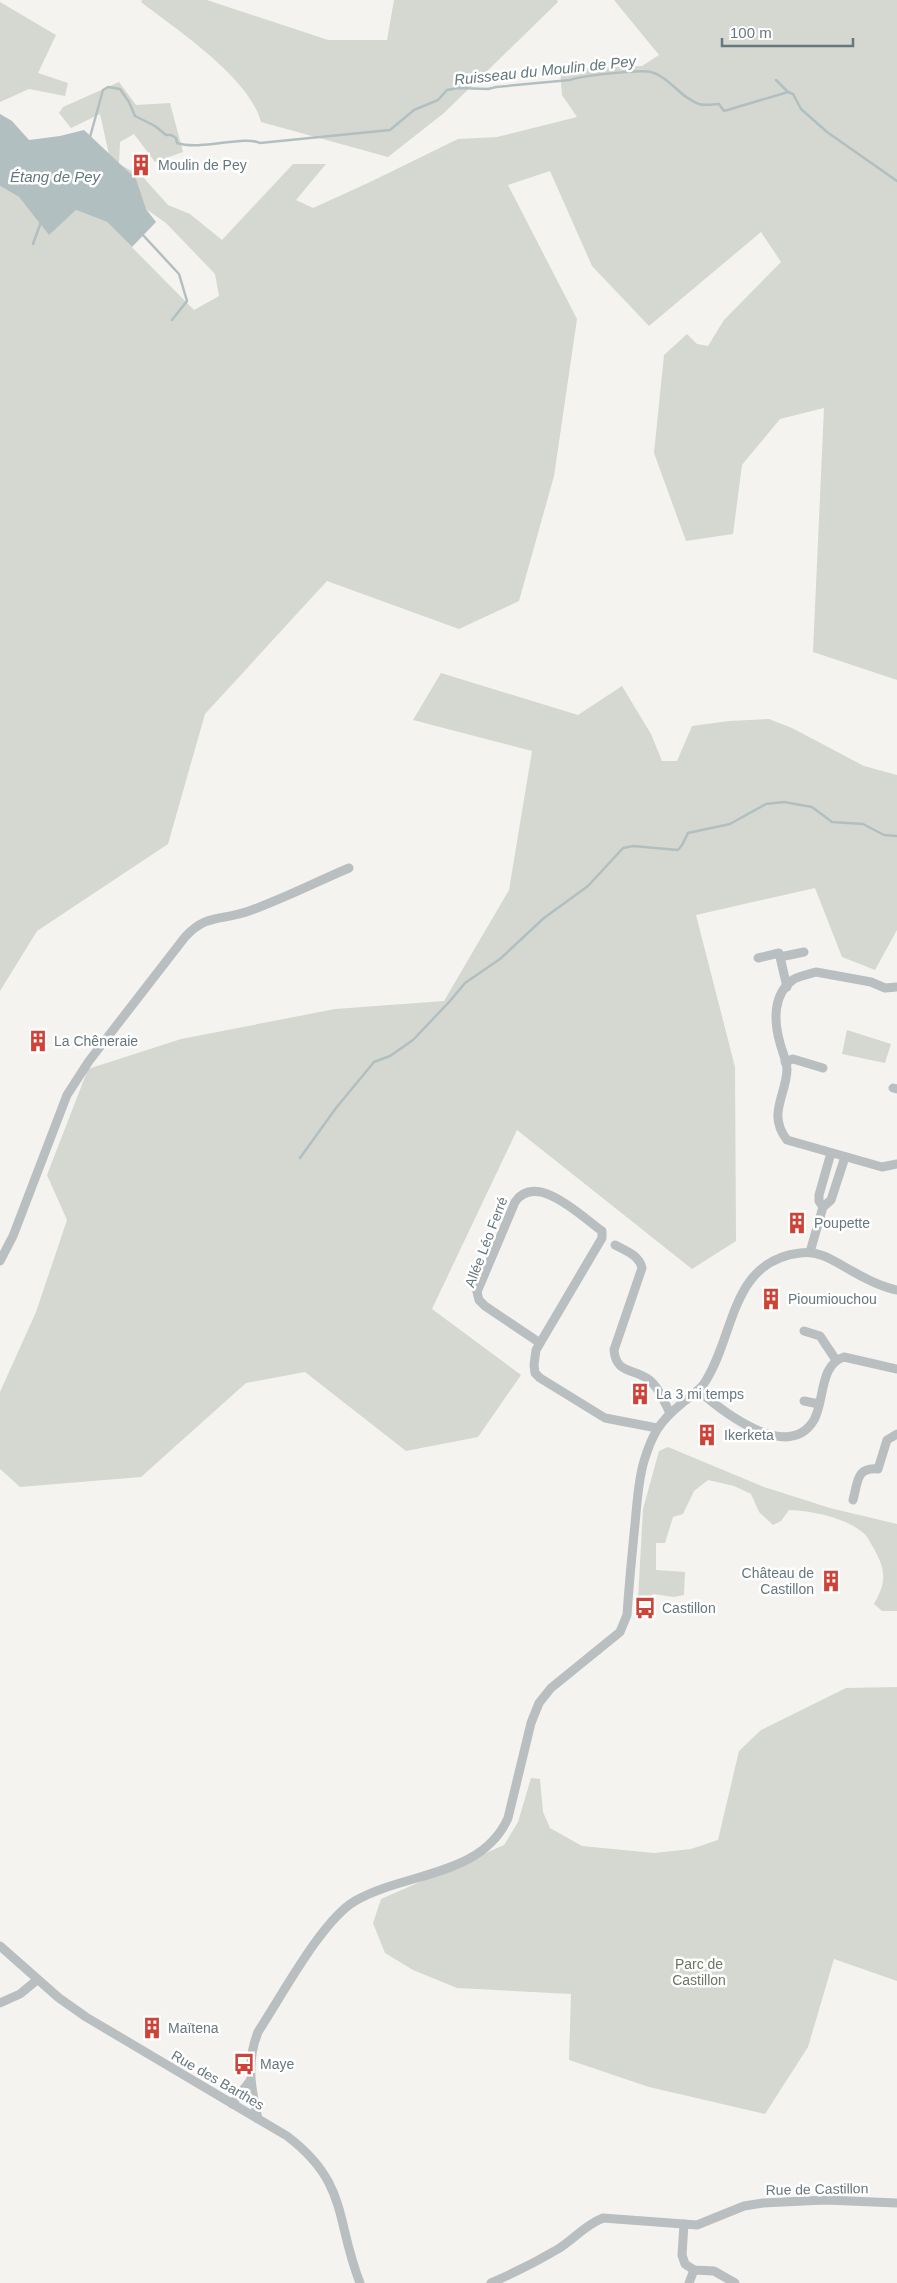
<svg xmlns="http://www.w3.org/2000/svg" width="897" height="2283" viewBox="0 0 897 2283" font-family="Arial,sans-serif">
<rect width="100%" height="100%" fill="#f4f3f0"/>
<g fill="#d4d8d0">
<path d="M142 0H207L328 40H387L394 0H557L558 2 444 113 388 157 261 122C249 77 177 30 141 2Z"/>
<path d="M614 0H897V680L813 652 824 408 780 419 742 465 733 534 686 541 654 453 664 355 687 334 697 344 708 346 724 320 781 262 761 232 649 326 592 266 550 171 508 185 577 319 554 476 519 601 459 629 327 581 205 714 168 844 37 931 0 991V186L19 197 49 234 76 210 107 222 194 310 219 296 215 274 166 223 146 209 112 168 100 114 71 128 59 113 63 107 119 82 136 105 170 103 183 152 155 162 134 134 120 142 119 164 143 177 168 205 190 214 222 240 293 164H326L296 200 313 208 368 183 458 139 497 137 577 117 562 95 560 69 642 66 659 55Z"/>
<path d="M0 2 56 35 38 73 68 83 65 96 29 89 0 102Z"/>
<path d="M441 673 578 715 622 686 651 734 662 761H677L692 726 729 721 769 719 792 728 864 766 897 775V930L875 970 842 957 815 888 696 915 735 1067 736 1241 692 1269 517 1130 432 1309 521 1375 478 1437 406 1451 305 1372 246 1383 141 1477 20 1487 0 1469V1392L36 1312 67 1220 47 1175 88 1069 181 1039 335 1009 444 1001 509 890 532 751 413 720Z"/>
<path d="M847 1030 891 1044 885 1063 842 1054Z"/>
<path d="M668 1447 764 1487 830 1508 897 1524V1611H882L874 1604C887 1581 886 1570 873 1547 870 1542 867 1535 862 1532 844 1517 812 1511 789 1510L781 1521 773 1525 759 1512 751 1494 734 1486 708 1480 694 1491 683 1514 673 1517 665 1543H656V1570L685 1572 684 1595 674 1597 653 1594 642 1602 638 1600 643 1509 659 1451Z"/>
<path d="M897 1687V1981L834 1959 808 2047 765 2114 649 2087 569 2060 571 1994 457 1988 413 1970 385 1953 373 1923 381 1899 504 1845 518 1822 531 1778 540 1779 543 1812 550 1828 582 1846 654 1853 691 1849 718 1840 739 1751 761 1730 846 1688Z"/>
</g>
<path fill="#b2bfc1" d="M0 114 12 121 29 140 60 136 84 130 136 179 146 209 156 222 132 247 107 222 76 210 49 235 19 197 0 186Z"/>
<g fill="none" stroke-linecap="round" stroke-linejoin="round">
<g stroke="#b2bfc1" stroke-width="2.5">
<path d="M776 80 788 92"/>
<path d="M90 137 103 90 108 87 120 89 129 102 135 116 155 126 166 135H171L176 138 177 143C201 151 244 135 260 143L390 130 414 110 438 100 447 90 458 88 488 89 496 87 570 80C580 76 641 69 651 72 670 77 680 98 699 104 705 106 713 104 719 104L724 111 788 92 793 94 801 109 827 132 897 181"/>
<path d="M142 234 179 274 187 301 172 320"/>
<path d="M33 244 41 222"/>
<path d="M300 1158 336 1108 374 1062 390 1056 413 1040 450 1001 465 983 500 959 544 918 588 886 623 848 633 846 678 850 682 845 688 833 730 824 766 804 784 802 812 807 832 822 863 824 884 835 897 836"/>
</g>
<g stroke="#b9bec0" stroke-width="9">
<path d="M758 958 779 953 780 957"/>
<path d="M787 987 780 957 804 952"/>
<path d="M897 987 885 988 871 982 816 972C809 974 799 976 794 979 772 994 774 1022 780 1043 782 1051 787 1062 787 1070 786 1096 767 1114 787 1140L882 1167 897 1164"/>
<path d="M785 1062 793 1059 823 1068"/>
<path d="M893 1088 897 1089"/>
<path d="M823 1207 819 1201V1195L831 1153"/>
<path d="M615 1245C626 1251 639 1255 642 1268L614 1350C616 1374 633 1368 648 1379 659 1387 664 1402 670 1413"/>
<path d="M810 1252 823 1207 831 1200 845 1157"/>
<path d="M0 1261 13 1236 67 1095 89 1061 185 937C207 913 222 921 249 911 283 899 316 882 349 868"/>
<path d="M804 1331 820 1336 836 1360"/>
<path d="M540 1343 485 1306 479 1300 477 1292 515 1202C536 1171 581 1216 602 1231V1238L536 1350 534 1365 535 1373 540 1378 605 1418 657 1428"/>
<path d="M698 1390C723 1412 788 1463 814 1420 825 1400 819 1365 844 1357L897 1369"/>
<path d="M804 1401 819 1404"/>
<path d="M853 1500C858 1482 856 1467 878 1469L887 1440 897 1434"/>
<path d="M0 1946 59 1998 86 2017 287 2136C349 2183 335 2220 360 2283"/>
<path d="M0 2003 20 1994 37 1980"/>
<path d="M232 2104 250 2081"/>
<path d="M258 2119C251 2088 246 2062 258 2032 281 1997 322 1920 355 1901 405 1872 482 1877 508 1818L531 1723 539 1703 551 1688 620 1632 627 1615C629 1585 632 1554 635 1524 637 1504 638 1481 644 1461 652 1435 659 1422 680 1405 689 1397 699 1392 705 1382 735 1336 730 1261 800 1253 821 1250 835 1262 852 1271 866 1279 881 1287 897 1290"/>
<path d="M684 2224 682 2255 685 2264 694 2270 714 2271 735 2283"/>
<path d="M491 2283C514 2273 536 2262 558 2249 574 2239 585 2225 603 2218L697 2225 744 2206 763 2203 825 2200 897 2203"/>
<path d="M689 2283 694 2270"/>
</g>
</g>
<defs>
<g id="building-bare" transform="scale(1.725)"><path d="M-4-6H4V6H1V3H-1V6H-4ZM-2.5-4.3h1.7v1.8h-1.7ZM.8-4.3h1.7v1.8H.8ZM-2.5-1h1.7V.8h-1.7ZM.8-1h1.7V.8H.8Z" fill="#cd4338" stroke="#fff" stroke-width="2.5" paint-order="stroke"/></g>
<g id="bus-bare" transform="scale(1.725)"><path d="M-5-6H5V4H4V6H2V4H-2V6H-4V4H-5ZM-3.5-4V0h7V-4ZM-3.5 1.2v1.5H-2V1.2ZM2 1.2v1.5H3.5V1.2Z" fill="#cd4338" stroke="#fff" stroke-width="2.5" paint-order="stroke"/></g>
</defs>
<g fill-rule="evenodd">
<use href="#building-bare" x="141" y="165"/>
<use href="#building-bare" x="38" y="1041"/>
<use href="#building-bare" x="797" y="1223"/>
<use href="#building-bare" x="771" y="1299"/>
<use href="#building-bare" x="640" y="1394"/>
<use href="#building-bare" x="707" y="1435"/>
<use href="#building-bare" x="831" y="1581"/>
<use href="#bus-bare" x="645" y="1608"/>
<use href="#building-bare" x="152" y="2028"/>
<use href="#bus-bare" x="244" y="2064"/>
</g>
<g text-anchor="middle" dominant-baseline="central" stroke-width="5" stroke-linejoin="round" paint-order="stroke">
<g font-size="14" fill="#66777e" stroke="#fff" text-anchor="start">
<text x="158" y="165">Moulin de Pey</text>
<text x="54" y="1041">La Chêneraie</text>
<text x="814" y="1223">Poupette</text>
<text x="788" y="1299">Pioumiouchou</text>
<text x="656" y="1394">La 3 mi temps</text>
<text x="724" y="1435">Ikerketa</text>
<text x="814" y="1573" text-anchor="end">Château de<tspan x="814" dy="16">Castillon</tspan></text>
<text x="662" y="1608">Castillon</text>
<text x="168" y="2028">Maïtena</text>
<text x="260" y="2064">Maye</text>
</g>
<g font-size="14" fill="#66777e" stroke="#fff">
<text transform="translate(486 1242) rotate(-69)">Allée Léo Ferré</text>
<text transform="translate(218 2080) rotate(30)">Rue des Barthes</text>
<text transform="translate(817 2189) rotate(-1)">Rue de Castillon</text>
</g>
<g font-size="14" fill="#6b7664" stroke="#fff">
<text x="699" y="1964">Parc de<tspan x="699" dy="16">Castillon</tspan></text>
</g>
<g font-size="15" font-style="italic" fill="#63787b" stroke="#fff">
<text transform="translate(545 70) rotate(-6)">Ruisseau du Moulin de Pey</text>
<text x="55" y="176">Étang de Pey</text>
</g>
</g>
<path d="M722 38v8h131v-8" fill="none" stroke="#66777e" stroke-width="2.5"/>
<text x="730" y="38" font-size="15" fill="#66777e" stroke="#ffffff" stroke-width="4" paint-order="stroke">100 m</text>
</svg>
